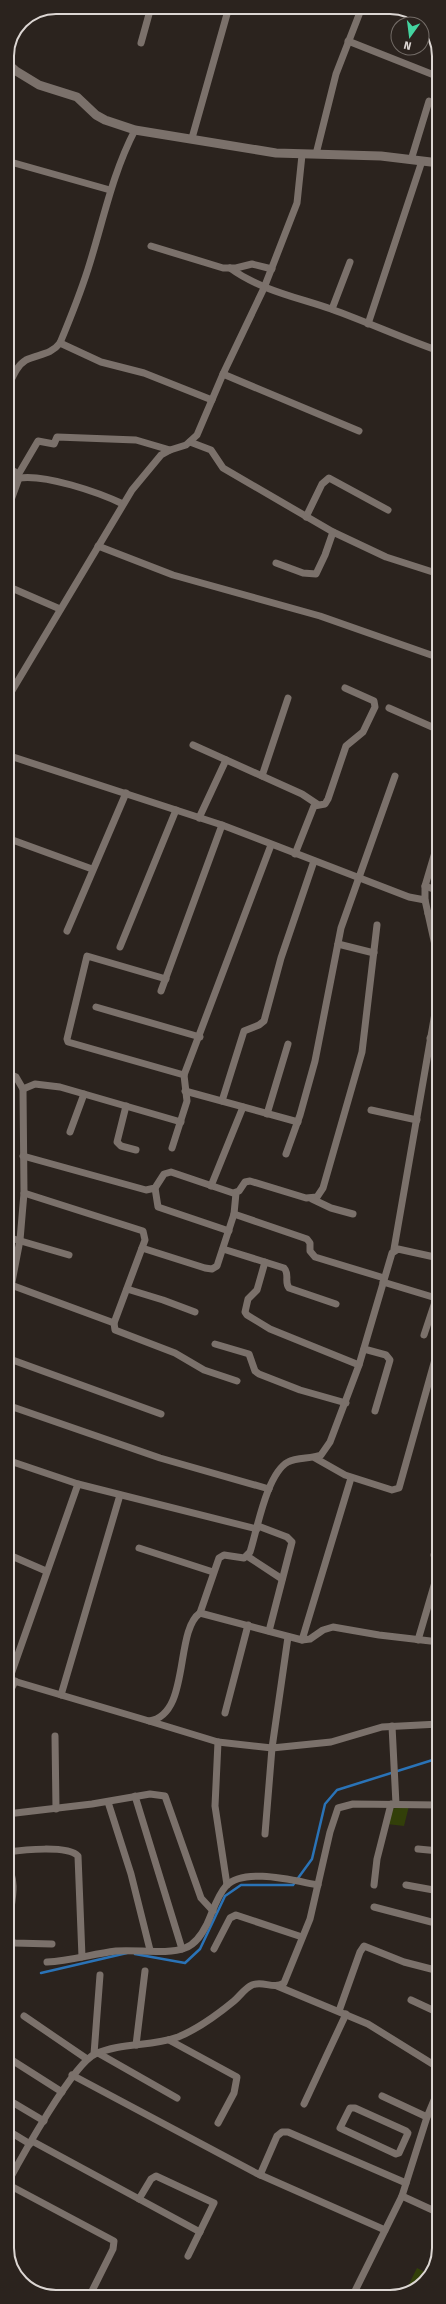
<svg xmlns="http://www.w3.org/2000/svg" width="446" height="2304" viewBox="0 0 446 2304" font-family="'Fira Sans',sans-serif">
<rect width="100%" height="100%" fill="#2b231e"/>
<g fill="#323f09">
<path d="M409 1806 404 1826 387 1824 390 1809Z"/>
<path d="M417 2268 429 2274 427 2281 412 2288 408 2286Z"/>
</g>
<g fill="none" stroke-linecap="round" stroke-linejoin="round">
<g stroke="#2a73b7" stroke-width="2.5">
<path d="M135 1954 185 1963 200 1949 225 1896 241 1885H293L312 1859 325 1804 337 1790 439 1758"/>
<path d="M41 1973 127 1953"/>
</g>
<g stroke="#7b716b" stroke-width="7">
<path d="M348 41 439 77"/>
<path d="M141 43 151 7"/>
<path d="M192 138 229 7"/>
<path d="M316 154 336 74 362 7"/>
<path d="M411 160 429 101"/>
<path d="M7 161 110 190"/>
<path d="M151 246 223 268H236L252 264 272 269"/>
<path d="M230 268C260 290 296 297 331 309 367 322 402 338 439 351"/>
<path d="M332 309 350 262"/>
<path d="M368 324 422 161"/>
<path d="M60 343 101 362 144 373 212 400"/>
<path d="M223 374 359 431"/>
<path d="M7 389C12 379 16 366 26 360 38 354 51 355 60 343 70 319 80 294 88 269 103 222 112 174 135 130"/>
<path d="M190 442 211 450 223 468 333 532 386 557 439 574"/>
<path d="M7 468 15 472 19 478 7 511"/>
<path d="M18 475 38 441 54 444 57 437 136 440 170 450"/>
<path d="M19 478C45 474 98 492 123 504"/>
<path d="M306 517 322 484 329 478 388 510"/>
<path d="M98 546 173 575 320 616 434 656"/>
<path d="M276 563 303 573 316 574 325 555 333 532"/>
<path d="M7 586 60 609"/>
<path d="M7 699 132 490 161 455 170 450 186 445 197 435 223 374 264 288 297 203 302 155"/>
<path d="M389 708 439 730"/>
<path d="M193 745 302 794 317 804"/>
<path d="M7 755 222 825 409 897 425 900V886L436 849 439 844"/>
<path d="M262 776 288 698"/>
<path d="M199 818 226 760"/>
<path d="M7 838 92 869"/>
<path d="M295 854 314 806 325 804 328 799 346 746 363 732 375 707 374 701 345 688"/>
<path d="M425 886 439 891"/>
<path d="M425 900 439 963"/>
<path d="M428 913 439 916"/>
<path d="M67 931 126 793"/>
<path d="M338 944 374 953"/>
<path d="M120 947 176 810"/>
<path d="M166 979 87 956 67 1039 68 1042 184 1075 187 1101 172 1148"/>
<path d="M161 991 222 825"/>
<path d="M96 1007 200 1037"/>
<path d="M430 1038 439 1040"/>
<path d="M7 1073 16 1077 23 1089 24 1193 20 1240 7 1308"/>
<path d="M184 1075 271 845"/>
<path d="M23 1089 35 1084 60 1087 181 1122"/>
<path d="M185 1091 298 1122"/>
<path d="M222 1101 244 1031 259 1025 264 1021 281 958 314 861"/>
<path d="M126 1106 117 1142 121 1146 136 1150"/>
<path d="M371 1110 417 1120"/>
<path d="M267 1114 288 1044"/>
<path d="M70 1132 84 1094"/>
<path d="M286 1154 300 1115 315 1061 341 928 395 776"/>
<path d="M23 1156 146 1190 155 1188 164 1174 171 1172 233 1193 239 1191 245 1182 250 1181 306 1198 317 1197 323 1188 362 1052 377 925"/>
<path d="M211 1186 243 1107"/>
<path d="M155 1188 158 1207 229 1231"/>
<path d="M24 1193 143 1231 145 1240 114 1323 115 1330 175 1353 204 1370 237 1381"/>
<path d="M312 1199 331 1208 353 1214"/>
<path d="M234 1214 307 1239 310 1243V1251L315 1257 384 1278"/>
<path d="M7 1237 69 1255"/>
<path d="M142 1248 205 1268 212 1269 217 1266 234 1214 236 1193"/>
<path d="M223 1249 284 1268C290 1274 284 1282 289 1288L336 1304"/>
<path d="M394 1249 439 990"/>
<path d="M265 1262 257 1290 248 1299 245 1312 247 1315 270 1329 359 1365"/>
<path d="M383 1282 436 1298"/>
<path d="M11 1285 114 1323"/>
<path d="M127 1289 163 1300 195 1312"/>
<path d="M424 1335 439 1290"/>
<path d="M215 1344 249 1354 255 1371 259 1374 300 1390 346 1403"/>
<path d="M364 1349 386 1355 390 1360 375 1411"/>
<path d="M7 1358 161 1414"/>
<path d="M7 1405 160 1458 269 1489"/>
<path d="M315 1458 345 1475 392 1490 399 1488 436 1356"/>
<path d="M7 1460 78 1484 257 1529"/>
<path d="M439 1494V1504"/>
<path d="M258 1526 287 1537 292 1542 269 1631"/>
<path d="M139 1548 213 1572"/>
<path d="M7 1554 46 1571"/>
<path d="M247 1556 282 1579"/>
<path d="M200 1613 219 1558 224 1555 244 1558 250 1552C257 1530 267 1473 288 1462 297 1457 311 1459 321 1455L330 1442 359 1365 392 1253 398 1249 439 1258"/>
<path d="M302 1640 351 1478"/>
<path d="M418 1640 438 1572 434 1555 439 1534"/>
<path d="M7 1679 149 1721C191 1715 174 1631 200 1613L302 1640 310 1639 323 1630 333 1627 379 1635 439 1642"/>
<path d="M9 1680 78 1484"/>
<path d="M61 1695 120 1495"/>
<path d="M7 1698 15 1681"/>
<path d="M225 1713 248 1625"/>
<path d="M149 1721 218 1742 272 1748 331 1742 382 1727 439 1724"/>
<path d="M392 1726 396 1804"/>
<path d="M55 1736 56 1809"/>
<path d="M218 1742 215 1806 227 1885"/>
<path d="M135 1796 182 1949"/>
<path d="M108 1802 131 1874 150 1950"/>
<path d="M7 1814 92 1804 150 1794 165 1796 201 1898 213 1911"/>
<path d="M265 1834 272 1748 288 1637"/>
<path d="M418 1849 439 1851"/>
<path d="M7 1852C22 1850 68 1845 78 1856L82 1957"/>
<path d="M7 1865C21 1886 6 1914 9 1938L14 1943 52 1944"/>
<path d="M374 1885 377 1859 391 1804"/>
<path d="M406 1885 439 1891"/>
<path d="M374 1907 439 1924"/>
<path d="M214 1949 230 1918 236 1915 302 1937"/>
<path d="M47 1962C70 1961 92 1954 116 1951 136 1949 167 1955 185 1948 196 1944 202 1934 207 1924 213 1911 217 1896 226 1886 244 1867 295 1881 318 1885"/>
<path d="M277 1986 368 2024 439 2068"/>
<path d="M411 2000 439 2013"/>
<path d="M339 2011 360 1952 364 1946 404 1962 439 1971"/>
<path d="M24 2016 87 2059"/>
<path d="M169 2040 237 2077 234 2093 218 2123"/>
<path d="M136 2045 145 1971"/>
<path d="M98 2053 177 2098"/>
<path d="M94 2054 100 1975"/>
<path d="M7 2057 62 2092"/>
<path d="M72 2075 256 2173 385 2230"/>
<path d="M382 2096 427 2117"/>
<path d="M7 2099 44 2121"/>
<path d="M304 2104 346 2014"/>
<path d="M350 2108H355L406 2131 408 2133 399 2153 396 2154 340 2128Z"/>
<path d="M7 2130 30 2144"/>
<path d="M32 2141 200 2232"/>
<path d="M7 2162 16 2167"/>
<path d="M260 2175 277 2136 282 2132H288L406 2183"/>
<path d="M7 2184C21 2158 73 2064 95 2054 122 2042 151 2047 178 2037 198 2029 217 2015 234 2001 240 1996 245 1988 252 1985 263 1980 273 1990 284 1983L310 1919 330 1832 338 1808 353 1804 439 1805"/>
<path d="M7 2184 114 2241 113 2249 89 2297"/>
<path d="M402 2196 439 2213"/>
<path d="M139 2199 151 2179 156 2176 214 2203 188 2256"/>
<path d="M352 2297 402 2196 427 2117 439 2088"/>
</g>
<path stroke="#7b716b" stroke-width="9" d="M7 63 16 71 39 85 77 97 96 115 105 120 135 130 276 153 381 156 439 163"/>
</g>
<path d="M0 0H446V2304H0ZM56 14H390A42 42 0 0 1 432 56V2248A42 42 0 0 1 390 2290H56A42 42 0 0 1 14 2248V56A42 42 0 0 1 56 14Z" fill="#2b231e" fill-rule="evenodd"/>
<path fill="none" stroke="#dcd6d3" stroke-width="2" d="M56 14H390A42 42 0 0 1 432 56V2248A42 42 0 0 1 390 2290H56A42 42 0 0 1 14 2248V56A42 42 0 0 1 56 14Z"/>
<g transform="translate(410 36) rotate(194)"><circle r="19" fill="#2b231e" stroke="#726b66"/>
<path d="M0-3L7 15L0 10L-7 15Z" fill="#44d4a0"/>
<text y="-6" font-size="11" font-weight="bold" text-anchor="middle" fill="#dcd6d3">N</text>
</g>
</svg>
